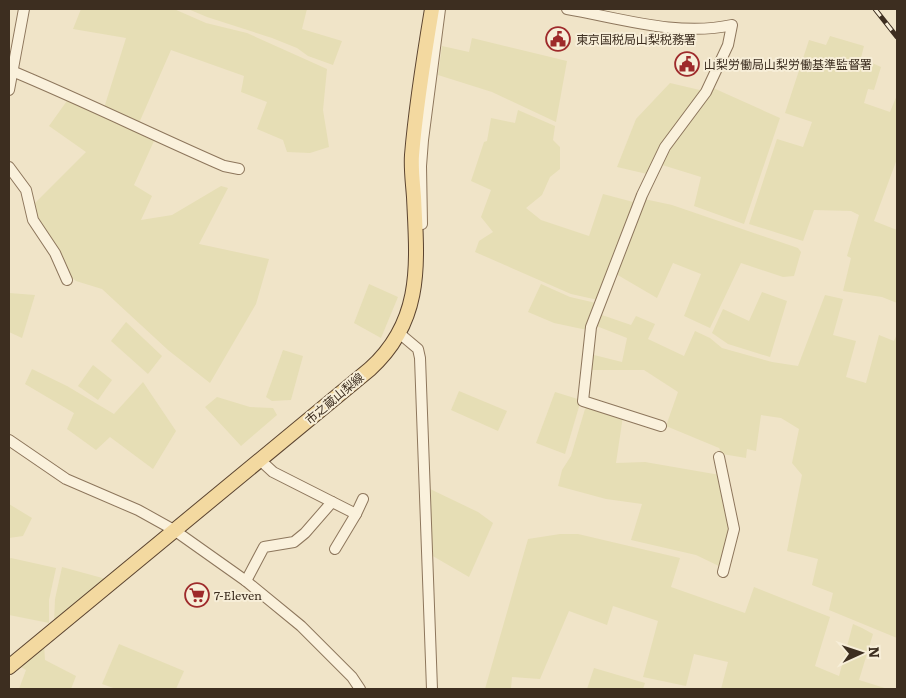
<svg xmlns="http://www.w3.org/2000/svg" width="906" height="698" viewBox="0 0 906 698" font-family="Literata,'Noto Sans JP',serif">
<rect width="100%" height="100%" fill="#f0e4c8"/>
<g fill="#e6deb5">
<path d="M81 9H174L206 23 247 33 327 69 323 110 329 147 310 153 287 152 283 140 257 129 267 102 241 92 244 76 171 50 139 123 104 108 126 38 73 29Z"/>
<path d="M188 9H307L302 29 342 41 333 65 308 56 297 48 272 38 207 17Z"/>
<path d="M830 36 864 46 861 58 881 67 874 90 868 89 864 103 890 112 897 95V159L874 221 897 230V303L882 297 843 291 851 258 847 256 859 215 851 211 814 210 803 241 749 224 777 139 803 147 812 122 785 113 809 40 826 45Z"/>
<path d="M472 38 567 61 556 122 492 92 438 75 442 46 469 52Z"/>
<path d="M670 83 704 91 647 174 617 167 636 119Z"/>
<path d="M711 87 780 118 744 224 694 206 701 177 659 164Z"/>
<path d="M69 98 154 141 134 185 152 196 141 220 172 215 221 186 228 188 199 244 269 259 256 304 210 383 168 350 102 289 76 281 65 272 59 251 35 213 34 204 86 152 49 126Z"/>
<path d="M518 110 555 126 553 140 560 147V169L550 177 542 195 526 208 541 220 589 236 603 194 637 203 598 300 571 294 475 252 479 241 493 232 481 217 491 190 471 181 484 142 487 141 491 118 515 123Z"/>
<path d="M644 199 672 205 798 248 801 252 794 276 783 277 741 263 710 328 684 316 701 274 673 263 657 298 616 274Z"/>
<path d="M369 284 398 297 381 338 354 323Z"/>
<path d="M541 284 570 297 596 303 587 330 554 323 528 312Z"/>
<path d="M762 292 787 301 770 357 728 344 712 333 723 309 749 321Z"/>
<path d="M9 293 35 295 22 338 9 332Z"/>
<path d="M825 295 843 299 833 335 856 341 846 377 866 383 879 335 894 341 897 334V638L829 610 833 593 812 585 818 559 787 551 802 475 792 463 799 429 781 418 761 415 756 451 747 449 746 458 722 454 719 448 666 426 678 392 644 370H590V354L622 362 627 338 594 325 599 314 631 325 636 316 655 324 648 339 684 356 695 331 710 338 722 348 772 362 798 366Z"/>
<path d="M126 322 162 356 148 374 111 341Z"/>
<path d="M283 350 303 356 291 400 272 401 266 397Z"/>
<path d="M93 365 112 380 98 400 78 386Z"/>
<path d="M32 369 67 386 114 414 143 382 176 431 153 469 110 437 96 450 67 429 74 413 25 384Z"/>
<path d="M459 391 507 411 498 431 451 410Z"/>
<path d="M555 392 581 400 565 454 536 443Z"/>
<path d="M217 397 250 407 273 408 277 415 241 446 205 407Z"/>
<path d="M589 406 623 416 616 463 645 462 720 475 729 527 721 567 696 555 631 540 642 504 606 499 558 486 562 470 571 456 585 409Z"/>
<path d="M428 488 478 512 493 523 469 577 431 555Z"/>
<path d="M9 504 32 518 23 536 9 538Z"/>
<path d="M560 534H578L680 558 671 587 745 613 754 587 830 617 815 666 839 676 853 624 862 628 873 634 859 680 888 689H721L728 662 694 654 686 686 643 677 658 621 613 606 607 625 569 611 540 679 512 677 511 689H485L528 539Z"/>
<path d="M11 558 56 568 49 600V623L9 615V559Z"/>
<path d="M62 567 106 579 54 623 55 599Z"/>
<path d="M44 644 45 660 76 676 71 689H19L26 670 17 665Z"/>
<path d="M119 644 184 671 176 689H116L102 684Z"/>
<path d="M594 668 645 683 643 689H587Z"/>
</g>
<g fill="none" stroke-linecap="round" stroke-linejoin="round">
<g stroke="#8d765c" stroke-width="12">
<g id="minor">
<path d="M567 9C620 18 678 37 732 25L728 45 706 92 665 147 642 195 591 327 583 401 661 426"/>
<path d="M12 71C84 101 153 135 224 166L239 169"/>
<path d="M9 90 24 9"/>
<path d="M9 167 26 190 33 220 55 253 67 280"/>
<path d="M422 224 421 166 423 140 440 9"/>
<path d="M399 333 418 349 420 358 432 689"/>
<path d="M9 440 66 479 138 510 174 530 246 581 301 626 352 677 360 689"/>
<path d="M719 457 734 529 723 572"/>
<path d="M260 460 273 472 356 514 335 549"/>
<path d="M356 514 363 499"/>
<path d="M246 581 264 547 294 542 305 533 332 502"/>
</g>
</g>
<g stroke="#5b4430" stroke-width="16">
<path id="major" d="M9 667 370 369C424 320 417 262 414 197 413 183 411 169 412 155 416 106 424 57 432 9"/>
</g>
<use href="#minor" stroke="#faf1dc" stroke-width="10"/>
<use href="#major" stroke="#f3d9a0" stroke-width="14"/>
<g stroke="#3d2e20" stroke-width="5">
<path id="rail" d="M875 9 897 37"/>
</g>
<use href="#rail" stroke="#f7eed8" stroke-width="3" stroke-dasharray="9" stroke-linecap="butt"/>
</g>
<defs>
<g id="civic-ring" transform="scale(1.25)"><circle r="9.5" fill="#f7eed8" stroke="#9e2a2b" stroke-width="1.5"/><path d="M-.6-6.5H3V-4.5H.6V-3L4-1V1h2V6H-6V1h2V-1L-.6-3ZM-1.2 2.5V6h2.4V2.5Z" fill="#9e2a2b"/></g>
<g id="supermarket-ring" transform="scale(1.25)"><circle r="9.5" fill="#f7eed8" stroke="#9e2a2b" stroke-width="1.5"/><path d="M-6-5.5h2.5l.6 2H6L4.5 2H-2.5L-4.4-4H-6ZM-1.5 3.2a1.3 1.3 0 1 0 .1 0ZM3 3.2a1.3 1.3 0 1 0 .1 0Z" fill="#9e2a2b"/></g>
</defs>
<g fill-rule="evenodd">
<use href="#civic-ring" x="558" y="39"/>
<use href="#civic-ring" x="687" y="64"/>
<use href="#supermarket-ring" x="197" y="595"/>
</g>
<g text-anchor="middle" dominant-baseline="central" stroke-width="4" stroke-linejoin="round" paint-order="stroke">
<g font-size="12" fill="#3d2e20" stroke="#f7eed8" text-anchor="start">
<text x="576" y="39">東京国税局山梨税務署</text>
<text x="704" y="64">山梨労働局山梨労働基準監督署</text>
<text x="214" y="595">7-Eleven</text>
</g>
<g font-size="12" fill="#3d2e20" stroke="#f7eed8">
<text transform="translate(334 398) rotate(-40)">市之蔵山梨線</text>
</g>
</g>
<rect width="906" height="698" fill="none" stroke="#3d2e20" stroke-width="20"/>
<g transform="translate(861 653) rotate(87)" stroke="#f7eed8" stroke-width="4" paint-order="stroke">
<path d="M0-4L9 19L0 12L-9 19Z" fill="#3d2e20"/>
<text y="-8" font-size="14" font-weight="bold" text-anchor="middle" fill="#3d2e20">N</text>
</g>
</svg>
